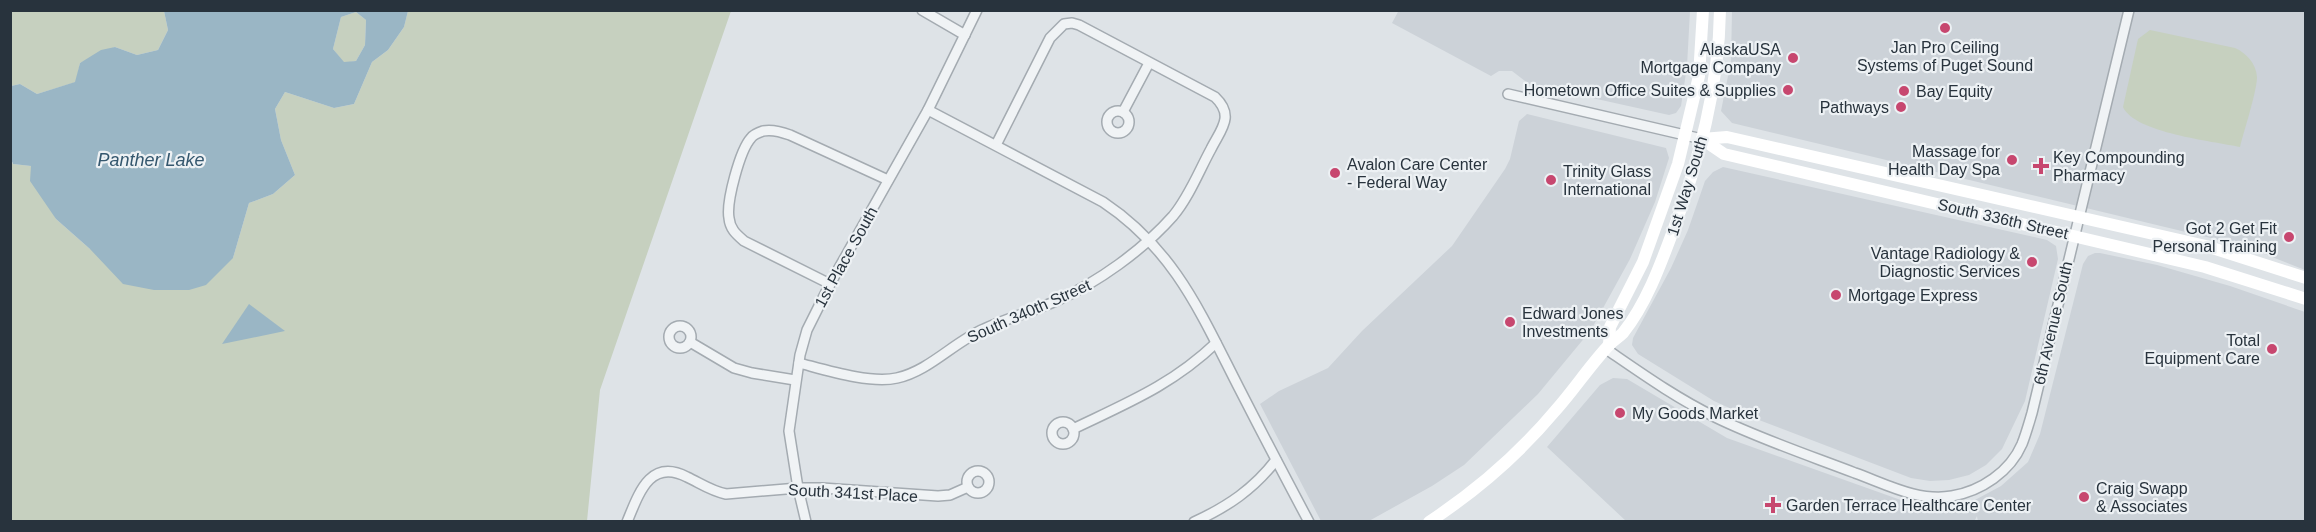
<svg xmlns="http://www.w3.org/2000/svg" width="2316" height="532" viewBox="0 0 2316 532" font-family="Helvetica,sans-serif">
<rect width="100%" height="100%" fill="#dee3e7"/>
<g fill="#ccd2d8">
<path d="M1399 10 1690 11 1687 66 1681 106 1676 113 1669 115 1529 84 1512 71H1499L1491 76 1392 23Z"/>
<path d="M1732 11H2305V270L2244 246 1732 123 1721 111 1731 61Z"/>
<path d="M1527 114 1666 148 1669 158 1655 202 1630 259 1591 330 1538 394 1464 465 1432 486 1369 521H1321L1260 404 1279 391 1328 368 1362 331 1452 246 1505 169 1510 159 1519 121Z"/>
<path d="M1723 167 2047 240 2056 246 2058 259 2025 401 2002 449 1986 465 1969 475 1949 480 1930 481 1911 478 1738 412 1714 401 1638 354 1632 345 1633 338 1671 268 1688 230 1705 181 1713 172Z"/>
<path d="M2100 253 2157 265 2230 286 2305 312V521L1978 522 1977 516 1974 522 1626 521 1547 447 1600 385 1613 378 1627 379 1727 438 1912 504 1943 506 1975 500 2001 486 2028 462 2040 434 2083 264 2088 256 2095 253Z"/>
</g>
<g fill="#c6d0bf">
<path d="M10 11H164L168 30 158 50 137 55 115 47 80 63 76 82 37 94 20 84 11 86Z"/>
<path d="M408 11H731L600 390 587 521H11L10 159 13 164 31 166 56 219 90 249 233 258 249 203 273 194 295 175 281 140 275 109 285 92 334 108 354 104 372 62 388 50 404 27Z"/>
<path d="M356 12 366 20 365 45 356 61 344 63 333 49 341 17Z"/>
<path d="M2150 30 2235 48C2246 53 2256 63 2257 77 2257 91 2244 131 2240 147 2212 141 2135 133 2123 107L2138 39Z"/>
</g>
<g fill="#9ab6c5" fill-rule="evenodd">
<path d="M164 11H408L404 27 388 50 372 62 354 104 334 108 285 92 275 109 281 140 295 175 273 194 249 203 233 258 206 285 189 290H154L123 284 90 249 56 219 30 181 31 166 13 164 11 159V86L20 84 37 94 75 82 80 63 101 50 115 47 137 55 158 50 168 30ZM356 12 366 20 365 45 356 61 344 62 333 49 341 17Z"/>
<path d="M249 304 285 331 222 344Z"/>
</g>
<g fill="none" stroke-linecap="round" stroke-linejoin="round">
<g stroke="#a4abb1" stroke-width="12">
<g id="street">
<path d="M922 10 965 35"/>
<path d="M1508 94 1702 139"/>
<path d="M928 110 1103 202C1175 250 1201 314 1239 388 1262 433 1285 477 1309 522"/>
<circle cx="1118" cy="122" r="11"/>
<path d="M1123 112 1149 63"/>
<path d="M830 284 744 241C736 234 730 229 729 218 726 202 740 150 751 138 753 135 760 132 763 131 772 129 782 132 790 135L888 180"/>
<circle cx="680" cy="337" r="11"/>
<path d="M690 342 734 368 752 373 795 380"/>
<path d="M1606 349C1641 373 1676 398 1715 417 1760 439 1808 455 1855 473 1886 484 1918 502 1952 496 1981 491 2010 472 2022 444 2026 434 2029 423 2032 413L2129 10"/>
<path d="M799 363C826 370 870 384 897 378 929 371 954 342 984 329 1007 318 1032 312 1056 301 1097 283 1143 250 1173 216 1189 197 1199 171 1211 149 1221 129 1235 116 1215 97L1079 25 1072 23 1064 24 1050 38 996 145"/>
<circle cx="1063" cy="433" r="11"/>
<path d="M1073 429C1127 403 1172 385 1216 343"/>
<circle cx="978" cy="482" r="11"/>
<path d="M627 522C639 493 650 458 687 477 700 483 711 491 726 494L798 488H822L938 496 950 495 968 487"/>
<path d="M806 522 798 488 789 431 800 355 807 330 830 284 928 110 977 10"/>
<path d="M1194 522C1227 507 1254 489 1276 460"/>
</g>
</g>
<use href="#street" stroke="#f0f3f5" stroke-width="9"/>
<g stroke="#fff" stroke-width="12">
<path d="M1702 139 1724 154 2205 267 2306 299"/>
<path d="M1702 139 1727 137 2206 246 2306 278"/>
<path d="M1609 345 1610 327 1643 262 1678 164 1699 76 1703 10"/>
<path d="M1429 522C1476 491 1519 454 1555 411 1574 390 1590 365 1610 344 1614 340 1619 337 1623 333 1646 304 1660 266 1673 231 1699 160 1719 87 1720 10"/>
</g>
</g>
<g fill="#c7476f" stroke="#edf1f4" stroke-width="2">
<circle cx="1945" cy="28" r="6"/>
<circle cx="1793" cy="58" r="6"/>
<circle cx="1788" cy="90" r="6"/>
<circle cx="1904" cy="91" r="6"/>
<circle cx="1901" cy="107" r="6"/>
<circle cx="2012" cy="160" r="6"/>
<path d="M2038 157h6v6h6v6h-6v6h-6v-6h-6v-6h6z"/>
<circle cx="1335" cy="173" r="6"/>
<circle cx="1551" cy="180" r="6"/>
<circle cx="2289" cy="237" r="6"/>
<circle cx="2032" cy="262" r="6"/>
<circle cx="1836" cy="295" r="6"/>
<circle cx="1510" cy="322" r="6"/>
<circle cx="2272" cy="349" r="6"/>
<circle cx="1620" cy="413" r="6"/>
<circle cx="2084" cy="497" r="6"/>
<path d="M1770 496h6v6h6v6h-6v6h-6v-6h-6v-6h6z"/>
</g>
<g text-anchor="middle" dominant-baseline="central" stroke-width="4.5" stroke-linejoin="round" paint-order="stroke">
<g font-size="16" fill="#28333d" stroke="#edf1f4" text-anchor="start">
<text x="1945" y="47" text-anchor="middle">Jan Pro Ceiling<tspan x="1945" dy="18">Systems of Puget Sound</tspan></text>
<text x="1781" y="49" text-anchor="end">AlaskaUSA<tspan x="1781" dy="18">Mortgage Company</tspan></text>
<text x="1776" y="90" text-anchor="end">Hometown Office Suites &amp; Supplies</text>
<text x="1916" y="91">Bay Equity</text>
<text x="1889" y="107" text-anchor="end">Pathways</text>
<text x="2000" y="151" text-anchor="end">Massage for<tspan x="2000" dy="18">Health Day Spa</tspan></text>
<text x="2053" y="157">Key Compounding<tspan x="2053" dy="18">Pharmacy</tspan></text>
<text x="1347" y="164">Avalon Care Center<tspan x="1347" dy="18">- Federal Way</tspan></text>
<text x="1563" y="171">Trinity Glass<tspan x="1563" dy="18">International</tspan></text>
<text x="2277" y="228" text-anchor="end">Got 2 Get Fit<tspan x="2277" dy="18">Personal Training</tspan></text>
<text x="2020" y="253" text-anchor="end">Vantage Radiology &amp;<tspan x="2020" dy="18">Diagnostic Services</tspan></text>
<text x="1848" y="295">Mortgage Express</text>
<text x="1522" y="313">Edward Jones<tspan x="1522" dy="18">Investments</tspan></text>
<text x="2260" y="340" text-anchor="end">Total<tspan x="2260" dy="18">Equipment Care</tspan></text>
<text x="1632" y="413">My Goods Market</text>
<text x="2096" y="488">Craig Swapp<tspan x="2096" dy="18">&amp; Associates</tspan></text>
<text x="1786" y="505">Garden Terrace Healthcare Center</text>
</g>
<g font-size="16" fill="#28333d" stroke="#edf1f4">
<text transform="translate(1687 186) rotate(-73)">1st Way South</text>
<text transform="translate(2003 219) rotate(13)">South 336th Street</text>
<text transform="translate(846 257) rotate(-61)">1st Place South</text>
<text transform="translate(1029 311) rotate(-24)">South 340th Street</text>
<text transform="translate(2053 323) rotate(-77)">6th Avenue South</text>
<text transform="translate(853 493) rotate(3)">South 341st Place</text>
</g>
<g font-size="18" font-style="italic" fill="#34576e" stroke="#edf1f4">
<text x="151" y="160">Panther Lake</text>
</g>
</g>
<rect width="2316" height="532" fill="none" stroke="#28333d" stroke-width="24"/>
</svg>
